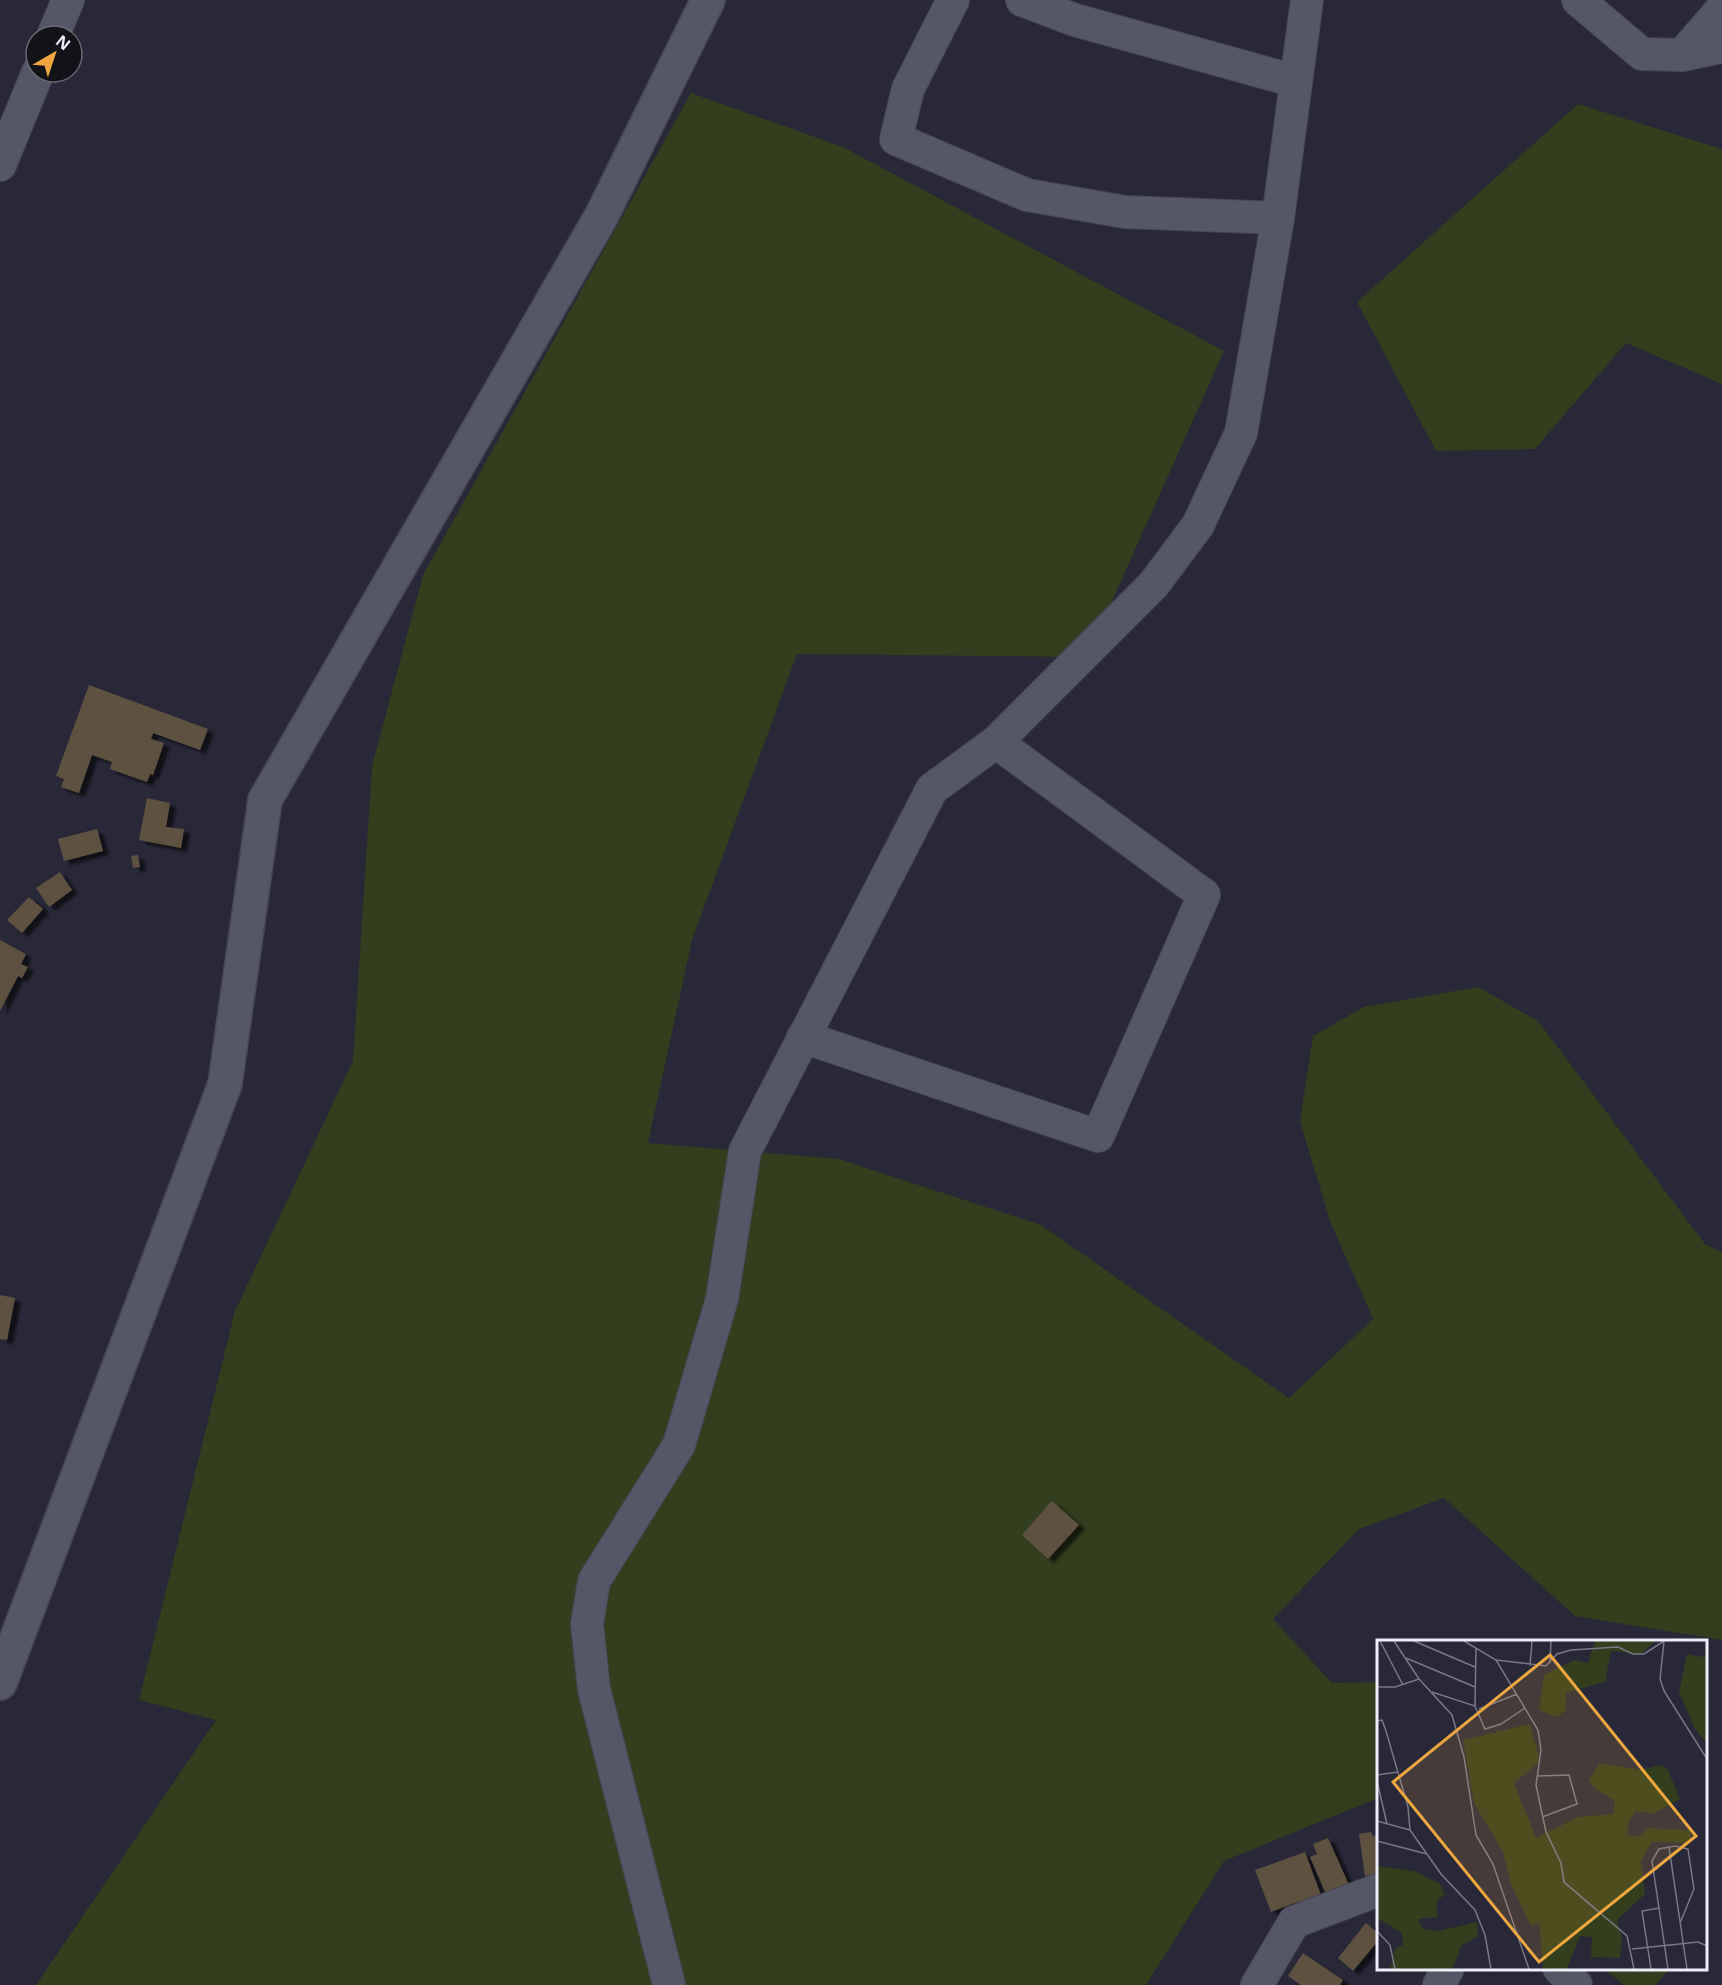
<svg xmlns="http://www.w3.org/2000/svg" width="1722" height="1985" viewBox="0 0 1722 1985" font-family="'Noto Sans',sans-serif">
<defs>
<filter id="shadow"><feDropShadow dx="6" dy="4" stdDeviation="1.5" flood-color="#0009"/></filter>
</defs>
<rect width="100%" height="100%" fill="#282839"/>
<g fill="#323e1c">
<path d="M691 93 843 147 1224 351 1087 657 797 654 692 940 648 1143 839 1159 1041 1225 1289 1398 1373 1319 1330 1221 1300 1121 1313 1036 1364 1007 1478 987 1538 1021 1705 1244 1722 1252V1640L1575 1616 1444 1498 1359 1529 1273 1619 1332 1683 1378 1682V1798L1224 1861 1146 1985H36L216 1720 139 1700 235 1311 353 1061 372 766 423 575Z"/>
<path d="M1578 104 1722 149V384L1626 343 1535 449 1436 451 1357 302Z"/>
<path d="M1605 1969H1670L1655 1985H1624Z"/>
</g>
<g fill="#5f5141" filter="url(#shadow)">
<path d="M89 685 208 729 200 750 153 733 151 739 164 743 153 775 150 774 147 782 110 769 112 762 92 755 79 793 61 787 64 779 56 776Z"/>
<path d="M147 798 170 803 166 827 184 829 181 848 139 840Z"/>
<path d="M97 829 103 851 64 861 58 839Z"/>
<path d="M138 855 140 867 133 868 131 856Z"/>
<path d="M60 872 72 890 49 907 36 888Z"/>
<path d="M29 897 43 909 22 933 7 920Z"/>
<path d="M0 940 26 954 21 964 28 967 22 978 18 976 0 1011Z"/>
<path d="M0 1295 15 1298 7 1340 0 1339Z"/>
<path d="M1052 1501 1079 1525 1048 1559 1022 1535Z"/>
<path d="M1371 1832 1373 1836 1378 1835V1874L1365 1876 1359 1834Z"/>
<path d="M1328 1838 1349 1885 1326 1894 1310 1857 1317 1854 1313 1844Z"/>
<path d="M1305 1852 1322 1898 1299 1906 1297 1902 1271 1912 1255 1870Z"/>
<path d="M1366 1923 1378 1933V1941L1353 1971 1338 1958Z"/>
<path d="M1303 1953 1343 1980 1340 1985H1301L1288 1976Z"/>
</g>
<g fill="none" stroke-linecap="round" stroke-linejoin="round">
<g stroke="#464655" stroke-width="34">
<g id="street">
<path d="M953 0 908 89 896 139 1027 195 1125 212 1278 218"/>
<path d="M1022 0 1075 20 1295 81"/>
<path d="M1578 0 1642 54 1682 55 1722 47"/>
<path d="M53 36 68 0"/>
<path d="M1682 55 1722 9"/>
<path d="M0 165 38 72"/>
<path d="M803 1037 1098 1136 1204 895 996 742"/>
<path d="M1559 1968 1576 1985"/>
<path d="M669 1985 594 1689 587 1624 594 1581 679 1445 722 1299 745 1151 932 789 996 742 1154 584 1198 525 1241 433 1278 218 1307 0"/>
<path d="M1257 1985 1294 1922 1378 1890"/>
<path d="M1439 1985 1448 1968"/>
</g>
</g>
<g stroke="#464655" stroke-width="36">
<path id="secondary" d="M0 1683 225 1084 265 800 602 215 708 0"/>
</g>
<use href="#street" stroke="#565669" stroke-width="32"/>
<use href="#secondary" stroke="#565669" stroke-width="33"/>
</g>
<g transform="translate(1377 1640)">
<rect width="330" height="330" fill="#282839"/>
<path d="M218 1H279L264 14 234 11 228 42 189 53V70L180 77 162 70 167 35 197 20 211 23ZM330 13V104L317 87 302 52 310 14 324 17ZM153 84 163 122 137 143 159 198 201 177 236 174 238 161 217 148 212 140 223 123 263 130 283 125 290 128 303 159 278 173 258 172 252 181 251 195 261 197 271 188 314 190 313 203 275 202 264 221 268 254 240 280 245 298 243 318 214 317 215 297 203 296 190 329H166L162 283 154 286 134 244 126 212 97 163 86 100ZM0 226 37 231 63 244 68 254 60 261V277L41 279 46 289 61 291 100 282 101 296 84 306 76 329H13L18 309 26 305 25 293 0 278Z" fill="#323e1c"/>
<path fill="none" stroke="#787887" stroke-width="1.5" d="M3 1 26 45M17 1 42 39 75 75 87 117 99 195 116 224 152 329M37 1 98 27M87 1 119 20 161 90 164 110 159 145 169 192 184 223 187 242 250 296 257 329M287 1 283 39 287 51 330 119M29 18 98 47M119 20 169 26 180 14 194 10 241 7 256 14H267L287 1M173 23 174 1M153 26 155 1M0 47H18L42 39M55 52 98 66 108 89 124 84 148 68M98 66 99 8M102 69 140 54M0 81 5 80 9 91 31 167 33 190 64 234 98 270 108 295 114 329M0 135 21 132M161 136 192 135 200 164 165 177M0 141 10 184M0 181 33 190M0 201 50 214M303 283 317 249 311 209 298 206 292 207 310 329M0 291 13 305 18 329M255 309 321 302 330 306M274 329 265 271 282 268M291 329 275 221 282 209 292 207"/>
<path fill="#f0a63e" fill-opacity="0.15" stroke="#f0a63e" stroke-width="3" d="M173 15 319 196 162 322 16 142Z"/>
<rect width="330" height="330" fill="none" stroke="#efeffb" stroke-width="3"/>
</g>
<g transform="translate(54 54) rotate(39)"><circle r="28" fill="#121219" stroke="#6a6a73" stroke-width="1.5"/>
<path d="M0-4.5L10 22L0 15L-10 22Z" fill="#f0a63e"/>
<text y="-9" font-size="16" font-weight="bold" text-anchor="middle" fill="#efeffb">N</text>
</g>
</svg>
